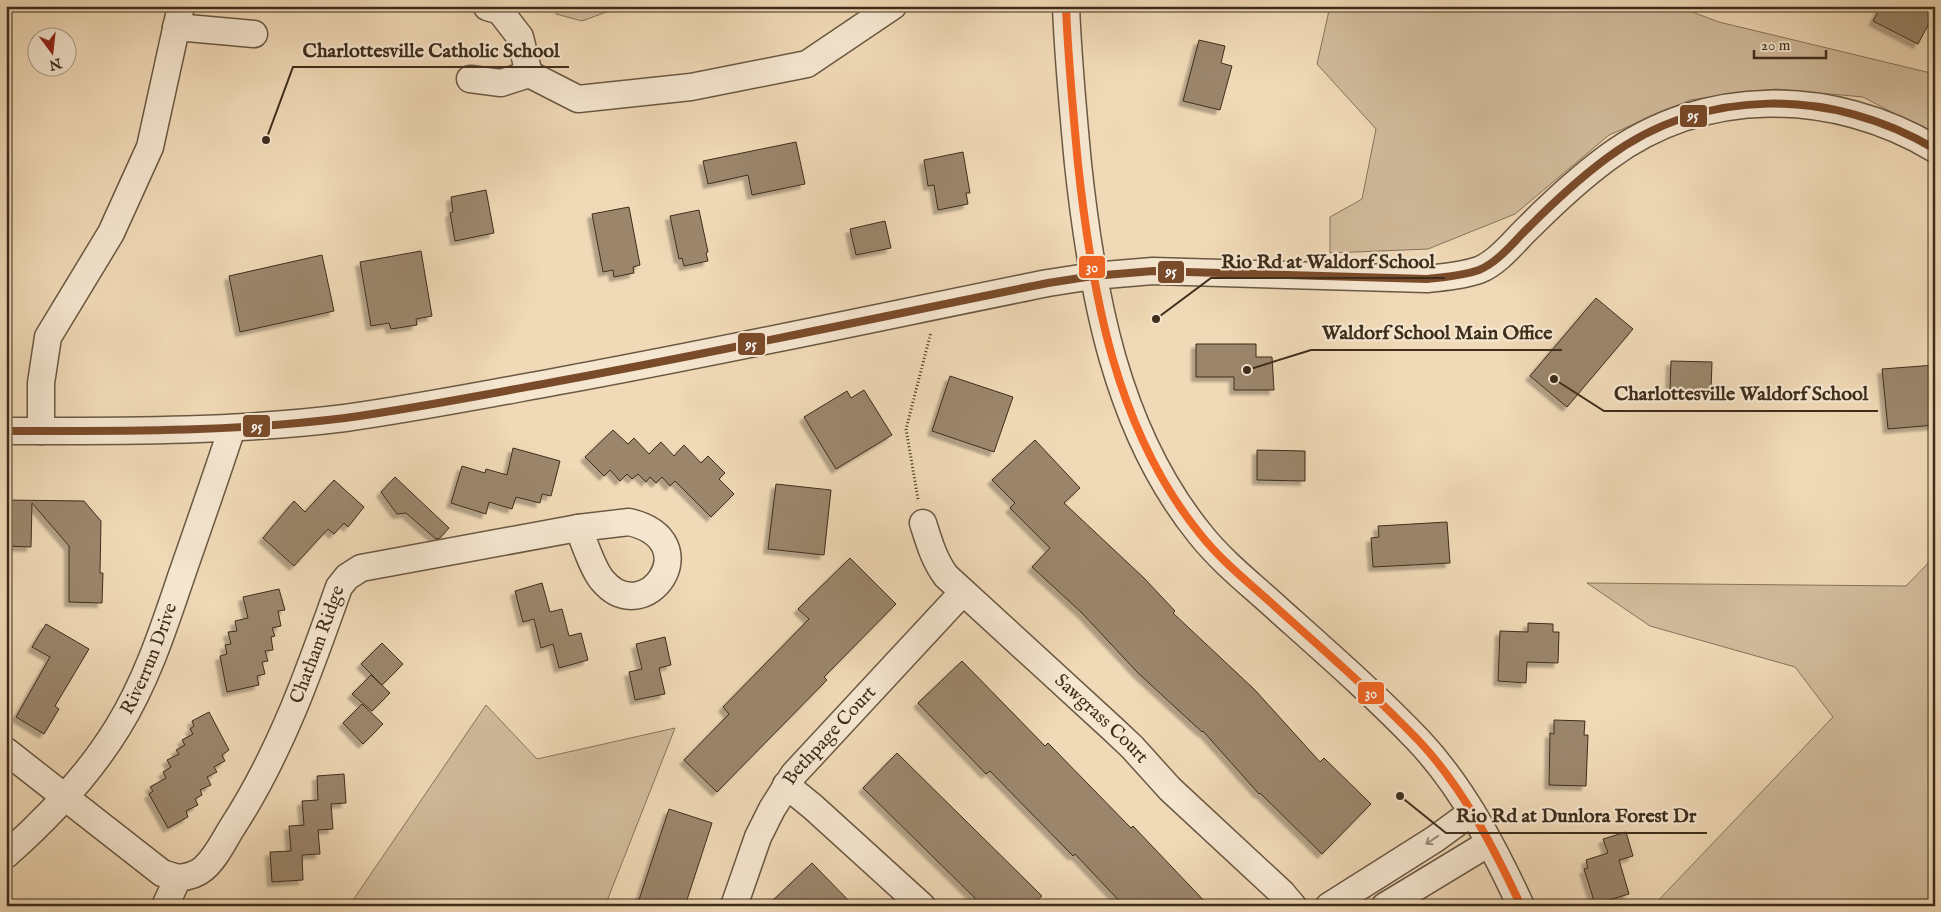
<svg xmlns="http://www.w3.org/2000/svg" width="1941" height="912" viewBox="0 0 1941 912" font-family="'IM FELL English',serif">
<defs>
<filter id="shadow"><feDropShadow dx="-4.5" dy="4.5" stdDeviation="1" flood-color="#0004"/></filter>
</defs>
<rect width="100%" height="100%" fill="#f0d9b6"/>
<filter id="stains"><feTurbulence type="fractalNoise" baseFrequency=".004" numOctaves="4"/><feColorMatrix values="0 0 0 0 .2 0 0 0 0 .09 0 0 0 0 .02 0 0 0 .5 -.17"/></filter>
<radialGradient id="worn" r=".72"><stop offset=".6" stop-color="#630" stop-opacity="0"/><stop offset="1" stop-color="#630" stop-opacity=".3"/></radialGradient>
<g fill="#d2bc9c" stroke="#88745c">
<path d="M554 6H623L582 21 556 14Z"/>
<path d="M1330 6H1676L1719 22 1935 74V135L1863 97 1776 89 1690 100 1609 135 1515 214 1428 249 1330 253V217L1362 199 1376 129 1317 64Z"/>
<path d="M1935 556V906H1653L1833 717 1795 667 1650 626 1587 583 1906 586Z"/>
<path d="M486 705 537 759 675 728 605 906H349Z"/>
</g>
<g fill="#9b866c" stroke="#3e2d1b" filter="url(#shadow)">
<path d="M1881 6H1935V12L1918 44 1873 21Z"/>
<path d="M1199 40 1225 46 1221 63 1232 66 1220 110 1183 101Z"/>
<path d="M796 142 805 184 752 195 748 175 708 184 703 161Z"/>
<path d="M963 152 970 193H966L968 204 938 210 934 185 928 186 924 160Z"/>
<path d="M486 190 494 233 455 241 450 213 453 212 451 197Z"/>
<path d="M629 207 640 265 633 267 634 273 614 277 613 270 603 272 592 214Z"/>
<path d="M699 210 708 252 706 253 708 261 684 266 682 258 679 259 670 216Z"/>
<path d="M885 221 891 248 856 255 850 229Z"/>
<path d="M421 251 432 316 416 319 417 325 391 329 389 323 371 326 360 262Z"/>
<path d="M322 255 334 311 240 332 229 276Z"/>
<path d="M1596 298 1633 329 1567 407 1530 376Z"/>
<path d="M1196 344H1256V357H1272L1274 390H1234V377H1196Z"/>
<path d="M1671 361 1712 362 1711 391 1670 389Z"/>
<path d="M1935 365V425L1888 429 1882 369Z"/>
<path d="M950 376 1013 397 994 452 932 431Z"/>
<path d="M864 390 892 435 836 469 804 417 847 391 851 398Z"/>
<path d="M613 430 628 444 634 438 649 454 661 442 674 456 684 445 701 463 708 456 725 473 719 479 734 494 711 517 675 481 670 486 662 477 656 483 650 477 646 482 638 474 632 479 627 474 620 481 610 470 604 476 585 457Z"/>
<path d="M1035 440 1080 488 1064 503 1144 578 1175 611 1173 613 1255 690 1320 762 1324 758 1371 804 1322 854 1260 793 1259 794 1203 731 1202 732 1137 672 1082 613 1032 567 1050 548 1010 508 1015 503 992 480Z"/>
<path d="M513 448 560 461 551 496 542 494 540 503 516 497 512 509 489 502 486 514 451 503 462 466 485 473 486 469 507 475Z"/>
<path d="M1257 450 1305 451V481L1257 480Z"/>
<path d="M395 477 449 528 440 538 436 539 406 513 397 514 381 492Z"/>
<path d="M334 480 364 507 348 527 344 523 334 534 328 529 294 566 263 538 294 501 305 512Z"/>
<path d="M776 484 831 490 824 555 768 549Z"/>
<path d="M6 500 84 501 101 521 100 573H103L102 603 69 602V546L32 503 31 547 6 546Z"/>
<path d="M1447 522 1450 563 1373 567 1371 538 1379 537 1378 526Z"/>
<path d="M850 558 896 604 824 677 827 680 717 792 684 760 729 714 723 707 809 619 798 609Z"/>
<path d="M542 583 550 612 562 609 569 636 581 633 588 660 559 668 553 644 541 648 534 619 523 622 515 591Z"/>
<path d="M279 589 285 610 278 611 281 626 272 628 275 636 271 637 273 650 265 651 268 661 262 662 265 674 257 676 259 685 227 692 220 656 227 654 225 645 231 644 228 632 237 631 235 621 248 618 243 597Z"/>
<path d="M1528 623 1553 624V632H1559L1558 663 1527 662 1526 683 1498 681 1500 631 1528 632Z"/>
<path d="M46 624 89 649 55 706 59 709 44 734 16 717 50 657 32 647Z"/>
<path d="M665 637 671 665 659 668 665 694 635 700 629 672 642 669 636 644Z"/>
<path d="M382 643 403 664 382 685 361 664Z"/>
<path d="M962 661 1045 746 1048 743 1131 828 1133 826 1209 906H1124L1075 854 1073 856 990 771 986 774 918 703Z"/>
<path d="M371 675 390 693 372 711 352 694Z"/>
<path d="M362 704 383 724 363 744 343 723Z"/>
<path d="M209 712 229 750 222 755 225 761 214 767 217 772 207 777 211 785 200 790 202 795 195 799 198 805 186 811 188 817 168 828 149 794 153 791 150 787 166 778 163 772 171 767 167 760 179 754 176 750 185 745 182 740 193 734 190 729 194 726 192 721Z"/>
<path d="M1554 720 1585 721 1584 735H1588L1586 786 1549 785 1550 733 1554 734Z"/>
<path d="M897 753 1042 896 1032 906H983L863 788Z"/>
<path d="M344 774 346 803 331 804 333 829 318 830 320 854 302 855 303 880 272 882 270 852 291 851 289 826 304 825 302 801 318 800 317 776Z"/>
<path d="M669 809 712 823 685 906H637Z"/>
<path d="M1626 832 1633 856 1619 860 1629 894 1595 904 1584 869 1588 868 1586 860 1608 853 1603 839Z"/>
<path d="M812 863 854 906H767Z"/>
</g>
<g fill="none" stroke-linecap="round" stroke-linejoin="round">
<g stroke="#6a5842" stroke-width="29">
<g id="minor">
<path d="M1066 6C1068 59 1073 111 1078 164 1092 294 1116 430 1200 534 1223 563 1253 586 1280 611 1327 653 1375 695 1419 741 1463 788 1494 848 1521 906"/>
<path d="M176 27 254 34"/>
<path d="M529 74 578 99 691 87 807 64 893 6"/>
<path d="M470 79 501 83 529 74 520 37 500 11 487 7"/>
<path d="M6 431C119 431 233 432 345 418 417 408 488 394 559 381 723 351 885 316 1048 283L1093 276 1153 271 1427 279C1444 277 1462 276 1479 270 1499 262 1515 240 1530 226 1554 202 1580 178 1607 158 1704 86 1833 88 1935 149"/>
<path d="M41 431V383L48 337 111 233 150 147 181 6"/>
<path d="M629 522C710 541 645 632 602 580 592 568 585 543 578 528Z"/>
<path id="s1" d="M923 523C929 542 934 560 946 576L1114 730 1132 747 1170 789 1282 893 1293 906"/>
<path d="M6 751 162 873 178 878"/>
<path d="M786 785 813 807 922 906"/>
<path id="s2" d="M6 855C49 817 88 776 118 727 147 680 164 627 182 574 199 525 216 477 232 428"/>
<path id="s3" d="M165 906 178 878C187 877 196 875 203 869 216 858 224 840 233 826 281 752 310 669 339 587L347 577 361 568 578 528"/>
<path id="s4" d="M734 906 758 837 772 809 794 774 963 592"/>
<path d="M1329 906 1435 839 1472 812"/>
<path d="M1385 906 1489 843"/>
</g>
</g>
<path stroke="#3e2d1b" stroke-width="3" stroke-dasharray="1 2.5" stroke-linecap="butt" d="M918 499 906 429 931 332"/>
<use href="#minor" stroke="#f5e6d0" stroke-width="26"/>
<g stroke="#f5e6d0" stroke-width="11">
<path id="bus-1" d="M1066 6C1068 59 1073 111 1078 164 1092 294 1116 430 1200 534 1223 563 1253 586 1280 611 1327 653 1375 695 1419 741 1463 788 1494 848 1521 906"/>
</g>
<g stroke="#f5e6d0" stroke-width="11">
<path id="bus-2" d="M6 431C119 431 233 432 345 418 417 408 488 394 559 381 723 351 885 316 1048 283L1093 276 1153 271 1427 279C1444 277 1462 276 1479 270 1499 262 1515 240 1530 226 1554 202 1580 178 1607 158 1704 86 1833 88 1935 149"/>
</g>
<use href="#bus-1" stroke="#f26522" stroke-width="8"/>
<use href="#bus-2" stroke="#7a4b2a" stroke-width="8"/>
</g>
<defs><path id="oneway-shaft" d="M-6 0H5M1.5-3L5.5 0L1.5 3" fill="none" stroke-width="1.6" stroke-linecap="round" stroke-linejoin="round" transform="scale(1.25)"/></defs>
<use stroke="#9a8a76" href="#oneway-shaft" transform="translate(1432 840) rotate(146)"/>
<g text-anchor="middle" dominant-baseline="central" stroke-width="4.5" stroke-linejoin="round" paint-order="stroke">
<g font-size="19" fill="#3e2d1b" stroke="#f5e6d0">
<text stroke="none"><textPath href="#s3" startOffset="311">Chatham Ridge</textPath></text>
<text stroke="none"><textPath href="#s2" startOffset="246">Riverrun Drive</textPath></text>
<text stroke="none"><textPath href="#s1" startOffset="269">Sawgrass Court</textPath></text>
<text stroke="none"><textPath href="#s4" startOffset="198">Bethpage Court</textPath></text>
</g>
</g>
<path fill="none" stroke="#3e2d1b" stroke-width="2" d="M266 140L293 67H569M1156 319L1211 278H1445M1247 370L1311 350H1562M1554 379L1604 411H1878M1400 796L1446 833H1707"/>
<g fill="#3e2d1b" stroke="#f5e6d0" stroke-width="2">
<circle cx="266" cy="140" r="5"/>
<circle cx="1156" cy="319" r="5"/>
<circle cx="1247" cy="370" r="5"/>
<circle cx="1554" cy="379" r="5"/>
<circle cx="1400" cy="796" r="5"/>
</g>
<g font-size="20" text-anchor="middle" font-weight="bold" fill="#3e2d1b" stroke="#f5e6d0" stroke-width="4.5" stroke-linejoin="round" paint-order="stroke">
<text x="431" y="57">Charlottesville Catholic School</text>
<text x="1328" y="268">Rio Rd at Waldorf School</text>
<text x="1437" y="339">Waldorf School Main Office</text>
<text x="1741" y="400">Charlottesville Waldorf School</text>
<text x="1576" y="822">Rio Rd at Dunlora Forest Dr</text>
</g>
<g stroke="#f5e6d0" stroke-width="2">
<rect x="1679" y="104" width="29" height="24" rx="5" fill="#7a4b2a"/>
<rect x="1078" y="255" width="28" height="24" rx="5" fill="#f26522"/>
<rect x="1157" y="260" width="28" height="24" rx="5" fill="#7a4b2a"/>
<rect x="737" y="332" width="29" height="24" rx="5" fill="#7a4b2a"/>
<rect x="242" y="414" width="29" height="24" rx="5" fill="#7a4b2a"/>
<rect x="1357" y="681" width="28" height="24" rx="5" fill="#f26522"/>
</g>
<g font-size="14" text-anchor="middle" font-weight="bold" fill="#fff">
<text x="1693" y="120">95</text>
<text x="1092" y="272">30</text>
<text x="1171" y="276">95</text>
<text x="751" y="349">95</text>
<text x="257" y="431">95</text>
<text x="1371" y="698">30</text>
</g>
<rect width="1941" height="912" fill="none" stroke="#f0d9b6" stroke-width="25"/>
<rect x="8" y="8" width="1926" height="897" fill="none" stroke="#3e2d1b" stroke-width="2.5"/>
<rect x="12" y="12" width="1916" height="887" fill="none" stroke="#3e2d1b"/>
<g transform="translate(52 52) rotate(165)"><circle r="24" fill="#f5e6d0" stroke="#ac9c88"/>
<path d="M0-4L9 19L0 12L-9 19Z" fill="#8f2418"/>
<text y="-8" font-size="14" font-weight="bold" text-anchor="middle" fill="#3e2d1b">N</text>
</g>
<path d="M1754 50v8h72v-8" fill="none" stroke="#3e2d1b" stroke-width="2.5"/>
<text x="1761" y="50" font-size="15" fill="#3e2d1b" stroke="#f5e6d0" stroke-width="4" paint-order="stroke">20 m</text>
<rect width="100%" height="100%" filter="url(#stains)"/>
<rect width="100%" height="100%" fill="url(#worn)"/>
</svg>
